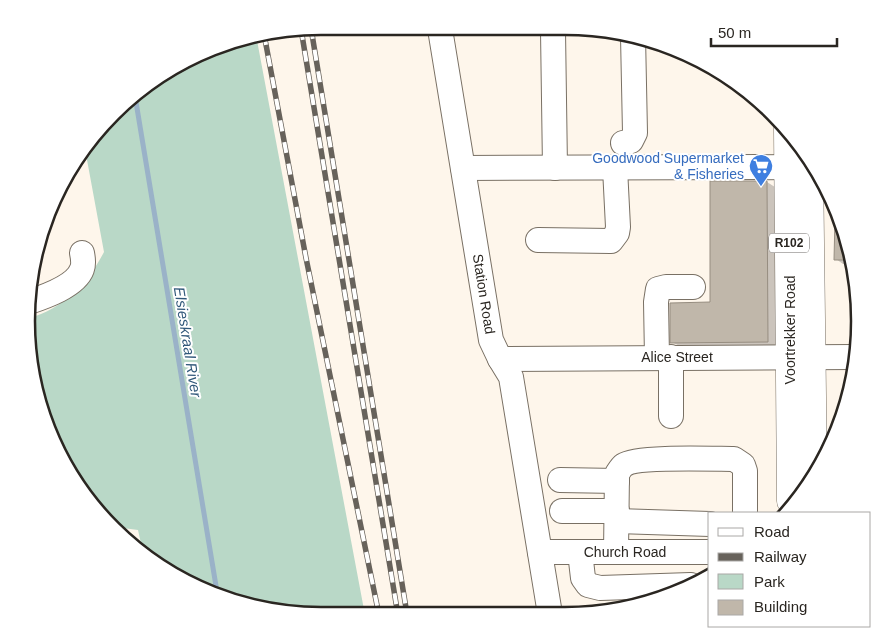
<svg xmlns="http://www.w3.org/2000/svg" width="886" height="642" viewBox="0 0 886 642" font-family="Helvetica,sans-serif">
<rect width="100%" height="100%" fill="#fef6eb"/>
<path fill="#b9d8c7" d="M256 35 365 615H302L191 585 142 548 138 530 115 527 99 515 49 434 29 359V318C63 309 88 283 104 252L85 149 100 126 157 76 244 36Z"/>
<g fill="#0003">
<path d="M711 182H767L778 189 779 348H683L672 342 711 304Z"/>
<path d="M836 221 841 222 844 227 849 264H843L836 259Z"/>
</g>
<g fill="none" stroke-linecap="round" stroke-linejoin="round">
<path stroke="#9ab2c8" stroke-width="5" d="M135 96 217 592"/>
</g>
<g fill="#c0b7aa" stroke="#968d80">
<path d="M710 181H767L768 342 670 343V303L710 302Z"/>
<path d="M835 218H839L844 227 849 260H834Z"/>
</g>
<g fill="none" stroke-linecap="round" stroke-linejoin="round">
<g stroke="#797064" stroke-width="26">
<g id="minor">
<path d="M440 29 491 340 500 359 511 377 550 614"/>
<path d="M553 31 555 168"/>
<path d="M623 143 631 141 635 133 633 36"/>
<path d="M463 168 806 167"/>
<path d="M538 240 611 241 617 233 618 227 615 168"/>
<path d="M29 302C44 297 76 286 82 269 84 264 83 258 82 253"/>
<path d="M657 357 656 302 658 289 666 287H693"/>
<path d="M671 357V416"/>
<path d="M500 359 855 357"/>
<path d="M560 480 617 481"/>
<path d="M562 511H617"/>
<path d="M617 521 710 524"/>
<path d="M540 552H710"/>
<path d="M580 552 583 578 588 585 600 588 691 585"/>
<path d="M616 552 617 474C619 471 621 467 624 465 636 456 715 459 734 459L743 465 745 471V513"/>
</g>
</g>
<g stroke="#797064" stroke-width="29">
<g id="major">
<path d="M788 129 791 501"/>
<path d="M809 166 813 473"/>
</g>
</g>
<use href="#minor" stroke="#fff" stroke-width="24"/>
<use href="#major" stroke="#fff" stroke-width="28"/>
<g stroke="#67625b" stroke-width="5.5">
<g id="rail">
<path d="M311 28 407 614"/>
<path d="M301 29 398 615"/>
<path d="M264 34 306 258 379 615"/>
</g>
</g>
<use href="#rail" stroke="#fff" stroke-width="4" stroke-dasharray="11" stroke-linecap="butt"/>
</g>
<defs>
<g id="supermarket-pin" transform="scale(1.25)"><path d="M0 17L-7.5 6A9.5 9.5 0 1 1 7.5 6Z" fill="#3f7fe0" stroke="#fff"/><path d="M-6-5.5h2.5l.6 2H6L4.5 2H-2.5L-4.4-4H-6ZM-1.5 3.2a1.3 1.3 0 1 0 .1 0ZM3 3.2a1.3 1.3 0 1 0 .1 0Z" fill="#fff"/></g>
</defs>
<g fill-rule="evenodd">
<use href="#supermarket-pin" x="761" y="166"/>
</g>
<g text-anchor="middle" dominant-baseline="central" stroke-width="4" stroke-linejoin="round" paint-order="stroke">
<rect fill="#fff" stroke="#6a6764" stroke-width="1" x="769" y="233.5" width="40" height="19" rx="4"/>
<g font-size="12" font-weight="bold" fill="#2a2621">
<text x="789" y="243">R102</text>
</g>
<g font-size="14" fill="#366cbe" stroke="#fff" text-anchor="end">
<text x="744" y="158">Goodwood Supermarket<tspan x="744" dy="16">&amp; Fisheries</tspan></text>
</g>
<g font-size="14" fill="#2a2621" stroke="#fff">
<text transform="translate(484 294) rotate(81)">Station Road</text>
<text transform="translate(790 330) rotate(-90)">Voortrekker Road</text>
<text x="677" y="357">Alice Street</text>
<text x="625" y="552">Church Road</text>
</g>
<g font-size="15" font-style="italic" fill="#31587a" stroke="#fff">
<text transform="translate(188 342) rotate(81)">Elsieskraal River</text>
</g>
</g>
<path d="M0 0H886V642H0ZM321 35H565A286 286 0 0 1 851 321V321A286 286 0 0 1 565 607H321A286 286 0 0 1 35 321V321A286 286 0 0 1 321 35Z" fill="#fff" fill-rule="evenodd"/>
<path fill="none" stroke="#2a2621" stroke-width="2.5" d="M321 35H565A286 286 0 0 1 851 321V321A286 286 0 0 1 565 607H321A286 286 0 0 1 35 321V321A286 286 0 0 1 321 35Z"/>
<rect x="708" y="512" width="162" height="115" fill="#ffffff" stroke="#aaa8a6"/>
<rect x="718" y="528" width="25" height="8" fill="#ffffff" stroke="#aaa8a6"/>
<text x="754" y="537" font-size="15" fill="#2a2621">Road</text>
<rect x="718" y="553" width="25" height="8" fill="#67625b" stroke="#aaa8a6"/>
<text x="754" y="562" font-size="15" fill="#2a2621">Railway</text>
<rect x="718" y="574" width="25" height="15" fill="#b9d8c7" stroke="#aaa8a6"/>
<text x="754" y="587" font-size="15" fill="#2a2621">Park</text>
<rect x="718" y="600" width="25" height="15" fill="#c0b7aa" stroke="#aaa8a6"/>
<text x="754" y="612" font-size="15" fill="#2a2621">Building</text>
<path d="M711 38v8h126v-8" fill="none" stroke="#2a2621" stroke-width="2.5"/>
<text x="718" y="38" font-size="15" fill="#2a2621" stroke="#ffffff" stroke-width="4" paint-order="stroke">50 m</text>
</svg>
